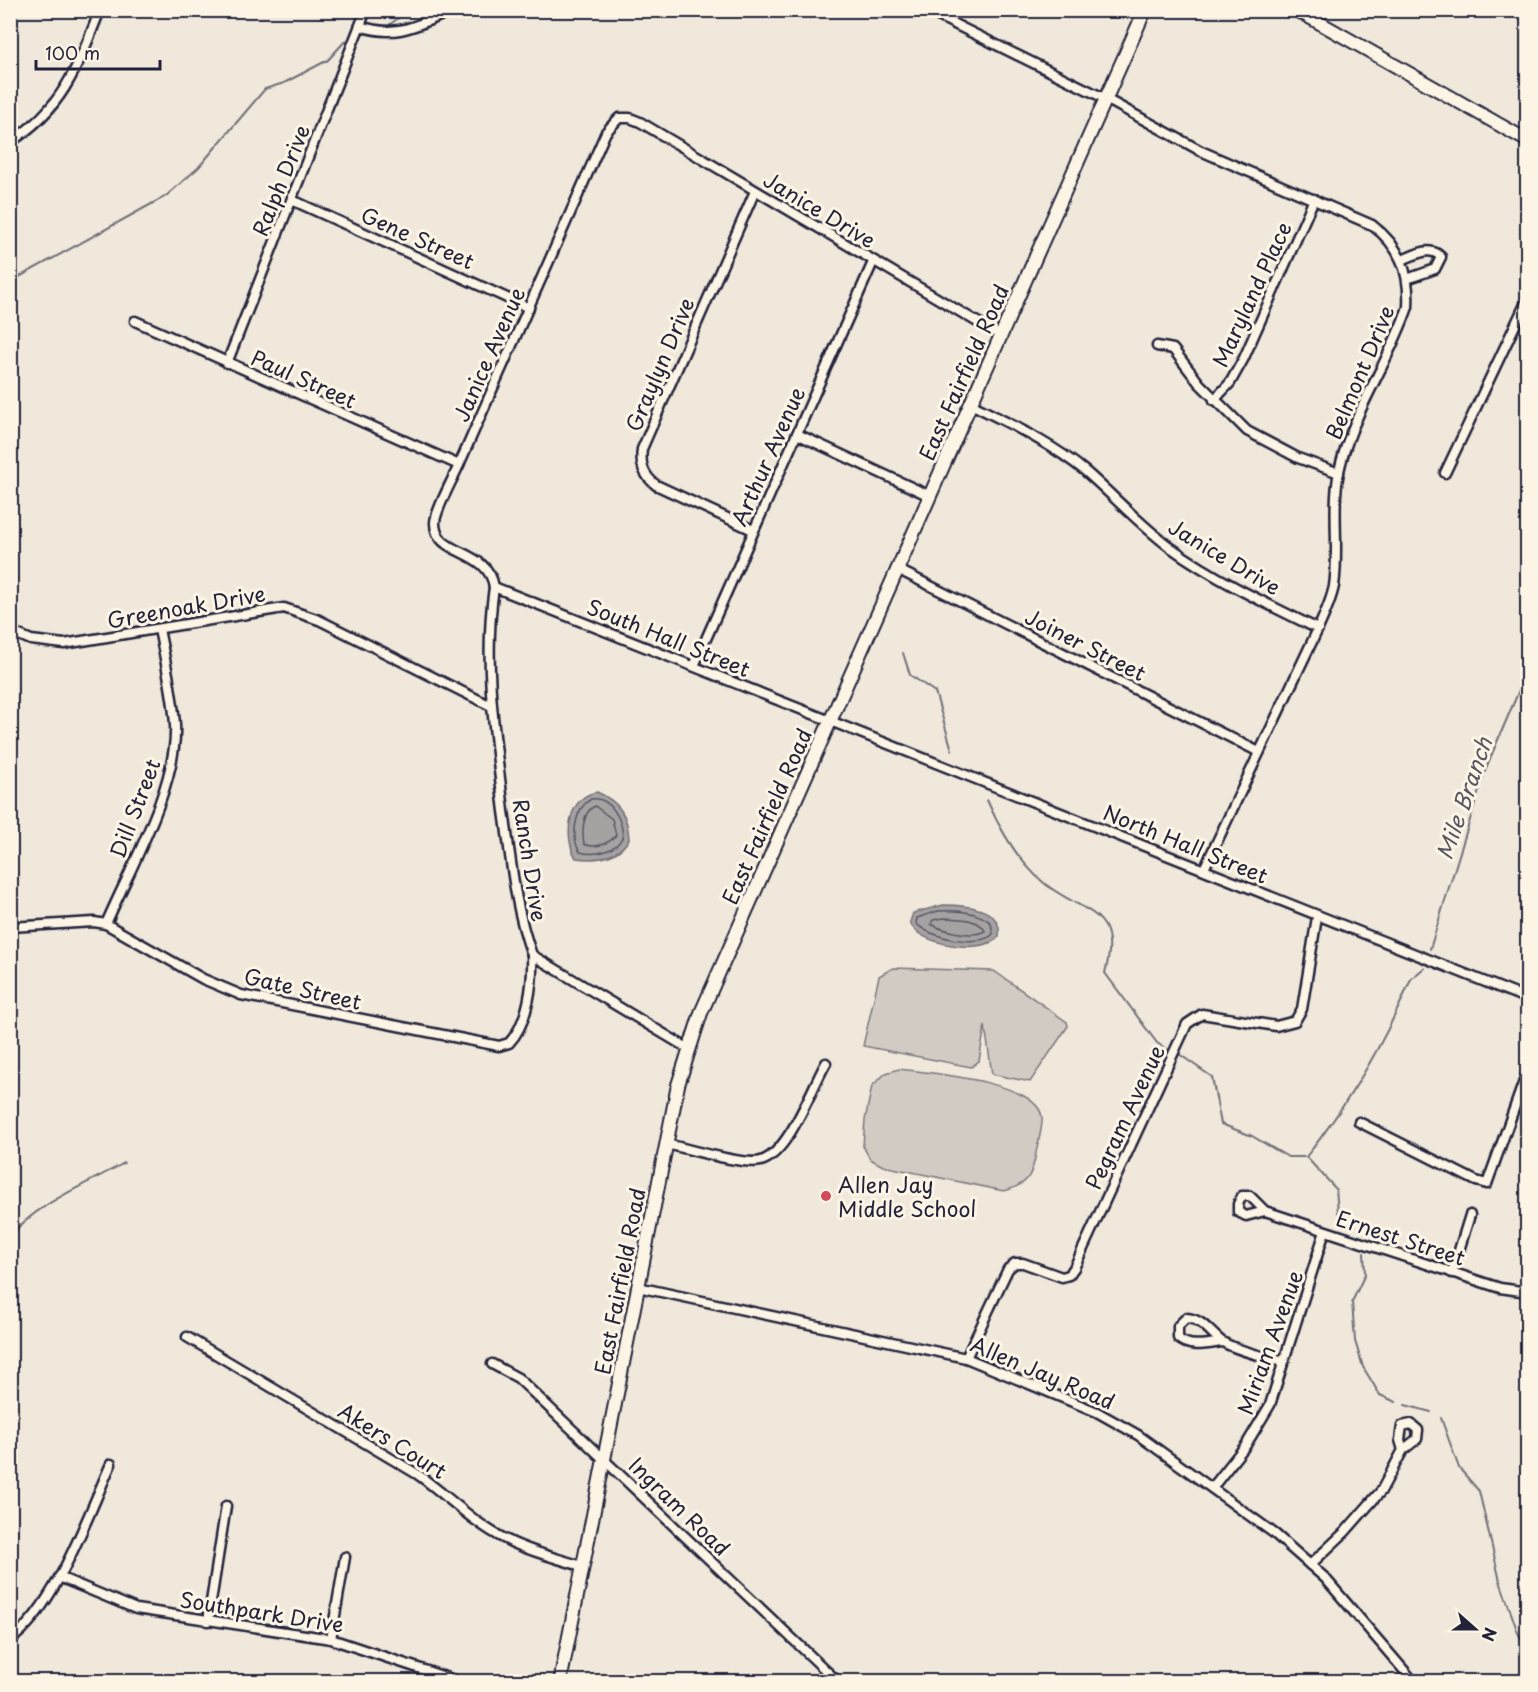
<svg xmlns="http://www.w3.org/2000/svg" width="1538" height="1692" viewBox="0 0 1538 1692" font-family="'Playpen Sans',sans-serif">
<rect width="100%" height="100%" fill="#efe8db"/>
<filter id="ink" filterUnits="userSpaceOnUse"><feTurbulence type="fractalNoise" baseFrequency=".0167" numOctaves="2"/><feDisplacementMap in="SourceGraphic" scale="12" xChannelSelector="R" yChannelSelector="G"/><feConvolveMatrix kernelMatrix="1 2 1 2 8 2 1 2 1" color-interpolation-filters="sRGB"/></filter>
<g filter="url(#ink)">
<g fill="#d1cbc3" stroke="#7a767f" stroke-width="1.5">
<path d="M893 968 994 971 1067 1022 1068 1026 1030 1082 992 1074 985 1026 979 1061 971 1067 863 1046 879 976Z"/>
<path d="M899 1069C928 1073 1037 1081 1042 1117 1043 1127 1038 1142 1036 1153 1032 1177 1027 1185 1004 1191L883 1166 870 1159 863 1146 865 1120 872 1086 886 1073Z"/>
</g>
<g fill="#a6a2a2" stroke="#716f79" stroke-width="1.5">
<path d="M597 792C619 802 628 815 629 839 618 858 597 861 576 858 563 837 568 796 597 792Z"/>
<path d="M943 905C964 905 1003 907 999 936 985 956 916 945 910 922L913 913Z"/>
</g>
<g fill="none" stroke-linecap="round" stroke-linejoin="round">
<g stroke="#575564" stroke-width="1.5">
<path d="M591 799C611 796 622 820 623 836 616 852 595 856 580 852 570 837 575 808 591 799Z"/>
<path d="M595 806 612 819 616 835C609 844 594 849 584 844 582 832 582 812 595 806Z"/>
<path d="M938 911C955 910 978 911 991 923L993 934C980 948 928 938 916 923L917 918Z"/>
<path d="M944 918C957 919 980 918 985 931 973 938 943 931 931 924L933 920Z"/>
</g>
<g stroke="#716f79" stroke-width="2">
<path d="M389 25 409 10"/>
<path d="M10 282 166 196 198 168 265 89 284 83 328 60 346 40"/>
<path d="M903 653 910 675 935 692 952 750"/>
<path d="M987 800C1000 829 1018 862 1044 883 1082 914 1123 908 1105 973L1157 1043 1168 1050"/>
<path d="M1430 949 1486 768 1520 688 1528 658"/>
<path d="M1179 1054 1212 1077 1221 1124 1252 1136 1288 1157H1306"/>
<path d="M1343 1223 1338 1212 1336 1189 1306 1157C1350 1101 1384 1044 1411 979L1424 968"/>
<path d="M10 1236C40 1201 86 1185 124 1163"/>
<path d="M1364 1253 1365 1274 1352 1302 1355 1341 1363 1367 1380 1395 1396 1402"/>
<path d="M1405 1405 1431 1412"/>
<path d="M1441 1418 1459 1468 1479 1491 1500 1581 1518 1633 1528 1650"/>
</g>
<g stroke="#22223b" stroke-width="13">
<g id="street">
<path d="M926 10 1106 99 1201 151 1372 225C1400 246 1410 272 1408 307 1390 360 1355 409 1341 463 1330 504 1340 545 1334 586 1331 601 1324 616 1318 629L1204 869"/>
<path d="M360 26C398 39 419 24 454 10"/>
<path d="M10 142C63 109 78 66 100 10"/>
<path d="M292 200 529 308"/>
<path d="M1402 260C1415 255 1430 245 1441 257L1435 269 1407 279"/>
<path d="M135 321 459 465"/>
<path d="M1157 346 1173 349 1199 383 1247 431 1298 458 1339 473"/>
<path d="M227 363 366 10"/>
<path d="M1214 400 1230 383 1244 358 1314 199"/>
<path d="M971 404C1010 424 1051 443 1085 471 1114 496 1139 524 1170 547 1216 580 1267 604 1318 629"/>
<path d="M797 434 930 496"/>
<path d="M1445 473 1528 298"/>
<path d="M753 530 656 485C643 475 640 464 642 449L755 191"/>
<path d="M897 569 1259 752"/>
<path d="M494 587 1528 999"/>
<path d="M10 631 31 640 64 644 284 608 319 620 491 706"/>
<path d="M694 666 873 262"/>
<path d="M106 924C130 868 178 785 175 725 173 693 165 660 159 629"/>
<path d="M10 927 94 922 106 924 203 979 241 995 499 1046 509 1043C529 1022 533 982 532 955"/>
<path d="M689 1049 532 955C515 909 511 860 504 811 495 736 483 663 494 587 488 547 434 557 435 522 436 509 453 479 459 465L606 132 619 118H630L640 122 1001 336"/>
<path d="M1359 1122 1476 1181 1487 1184 1528 1070"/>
<path d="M666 1144C686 1148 744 1166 761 1161 789 1153 812 1087 826 1063"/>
<path d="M1265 1211 1246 1216 1238 1212V1204L1242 1196H1250L1265 1211 1500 1288 1528 1292"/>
<path d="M1452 1273 1470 1215"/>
<path d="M638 1287 966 1358 1097 1412 1138 1435 1275 1534 1325 1578 1414 1682"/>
<path d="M187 1337 417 1474C447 1495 474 1524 507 1540 530 1552 557 1558 581 1566"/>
<path d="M1222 1342C1208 1344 1189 1349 1178 1338V1326L1186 1318C1203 1319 1209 1332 1221 1341 1234 1350 1267 1357 1284 1362"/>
<path d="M966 1358 1008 1269 1015 1263H1023L1062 1277 1069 1275 1074 1268 1187 1024 1202 1014 1276 1026 1295 1021 1302 1009 1317 917"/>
<path d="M492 1364 518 1378 838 1682"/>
<path d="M1212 1488 1246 1445 1270 1405 1325 1231"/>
<path d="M1310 1565 1345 1532 1381 1491 1403 1450 1417 1439 1418 1430 1411 1424 1402 1426 1400 1440 1403 1450"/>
<path d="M59 1577 136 1609 331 1639 460 1682"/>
<path d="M208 1621 226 1506"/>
<path d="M331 1639 345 1557"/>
<path d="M10 1640C55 1609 88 1515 111 1464"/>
</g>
</g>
<g stroke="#22223b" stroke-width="16">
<g id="secondary">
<path d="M1297 10 1528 141"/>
<path d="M560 1682 678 1085 701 1013 1145 10"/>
</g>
</g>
<use href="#street" stroke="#fcf5e5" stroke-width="8"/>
<use href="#secondary" stroke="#fcf5e5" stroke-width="12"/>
</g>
</g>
<circle fill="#d1495b" stroke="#fcf5e5" stroke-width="2" cx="826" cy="1196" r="6"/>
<g text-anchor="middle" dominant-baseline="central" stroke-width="6" stroke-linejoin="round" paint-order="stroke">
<g font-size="21" fill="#22223b" stroke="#fcf5e5">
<text transform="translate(280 180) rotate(-68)">Ralph Drive</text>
<text transform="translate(820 209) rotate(31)">Janice Drive</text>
<text transform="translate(418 237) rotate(24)">Gene Street</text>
<text transform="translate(1251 294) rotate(-65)">Maryland Place</text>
<text transform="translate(488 354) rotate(-66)">Janice Avenue</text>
<text transform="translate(659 364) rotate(-67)">Graylyn Drive</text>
<text transform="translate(963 372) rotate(-66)">East Fairfield Road</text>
<text transform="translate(1359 372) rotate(-67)">Belmont Drive</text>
<text transform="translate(304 378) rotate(24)">Paul Street</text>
<text transform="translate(767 456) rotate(-66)">Arthur Avenue</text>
<text transform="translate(1225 556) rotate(31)">Janice Drive</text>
<text transform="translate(186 606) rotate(-10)">Greenoak Drive</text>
<text transform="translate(669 637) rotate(22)">South Hall Street</text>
<text transform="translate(1086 644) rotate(27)">Joiner Street</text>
<text transform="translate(134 808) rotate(-69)">Dill Street</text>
<text transform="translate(766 816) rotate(-66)">East Fairfield Road</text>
<text transform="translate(1186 843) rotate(22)">North Hall Street</text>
<text transform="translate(531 860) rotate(81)">Ranch Drive</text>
<text transform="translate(303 988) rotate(13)">Gate Street</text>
<text transform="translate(1124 1117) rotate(-65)">Pegram Avenue</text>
<text transform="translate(1401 1237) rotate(18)">Ernest Street</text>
<text transform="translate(619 1281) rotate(-79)">East Fairfield Road</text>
<text transform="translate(1269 1342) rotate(-70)">Miriam Avenue</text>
<text transform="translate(1043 1372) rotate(23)">Allen Jay Road</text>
<text transform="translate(393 1440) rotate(32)">Akers Court</text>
<text transform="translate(680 1506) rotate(44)">Ingram Road</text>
<text transform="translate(262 1611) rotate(9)">Southpark Drive</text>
</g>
<g font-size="21" fill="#22223b" stroke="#fcf5e5" text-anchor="start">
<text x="838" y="1184">Allen Jay<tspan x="838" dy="24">Middle School</tspan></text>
</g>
<g font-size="22" font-style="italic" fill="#575564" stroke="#fcf5e5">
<text transform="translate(1463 798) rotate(-71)">Mile Branch</text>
</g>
</g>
<rect width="1538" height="1692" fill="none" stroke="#fcf5e5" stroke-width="36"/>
<rect x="18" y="18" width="1502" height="1656" fill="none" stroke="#22223b" stroke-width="2" filter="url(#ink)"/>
<g transform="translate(1475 1629) rotate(111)" stroke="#fcf5e5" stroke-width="4.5" paint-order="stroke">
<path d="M0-4.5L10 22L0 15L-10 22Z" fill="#22223b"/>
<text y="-9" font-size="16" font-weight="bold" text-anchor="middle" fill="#22223b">N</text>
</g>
<path d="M36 60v9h124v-9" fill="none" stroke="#22223b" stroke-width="3"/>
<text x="45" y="60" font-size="18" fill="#22223b" stroke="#fcf5e5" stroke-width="4.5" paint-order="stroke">100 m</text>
</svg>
